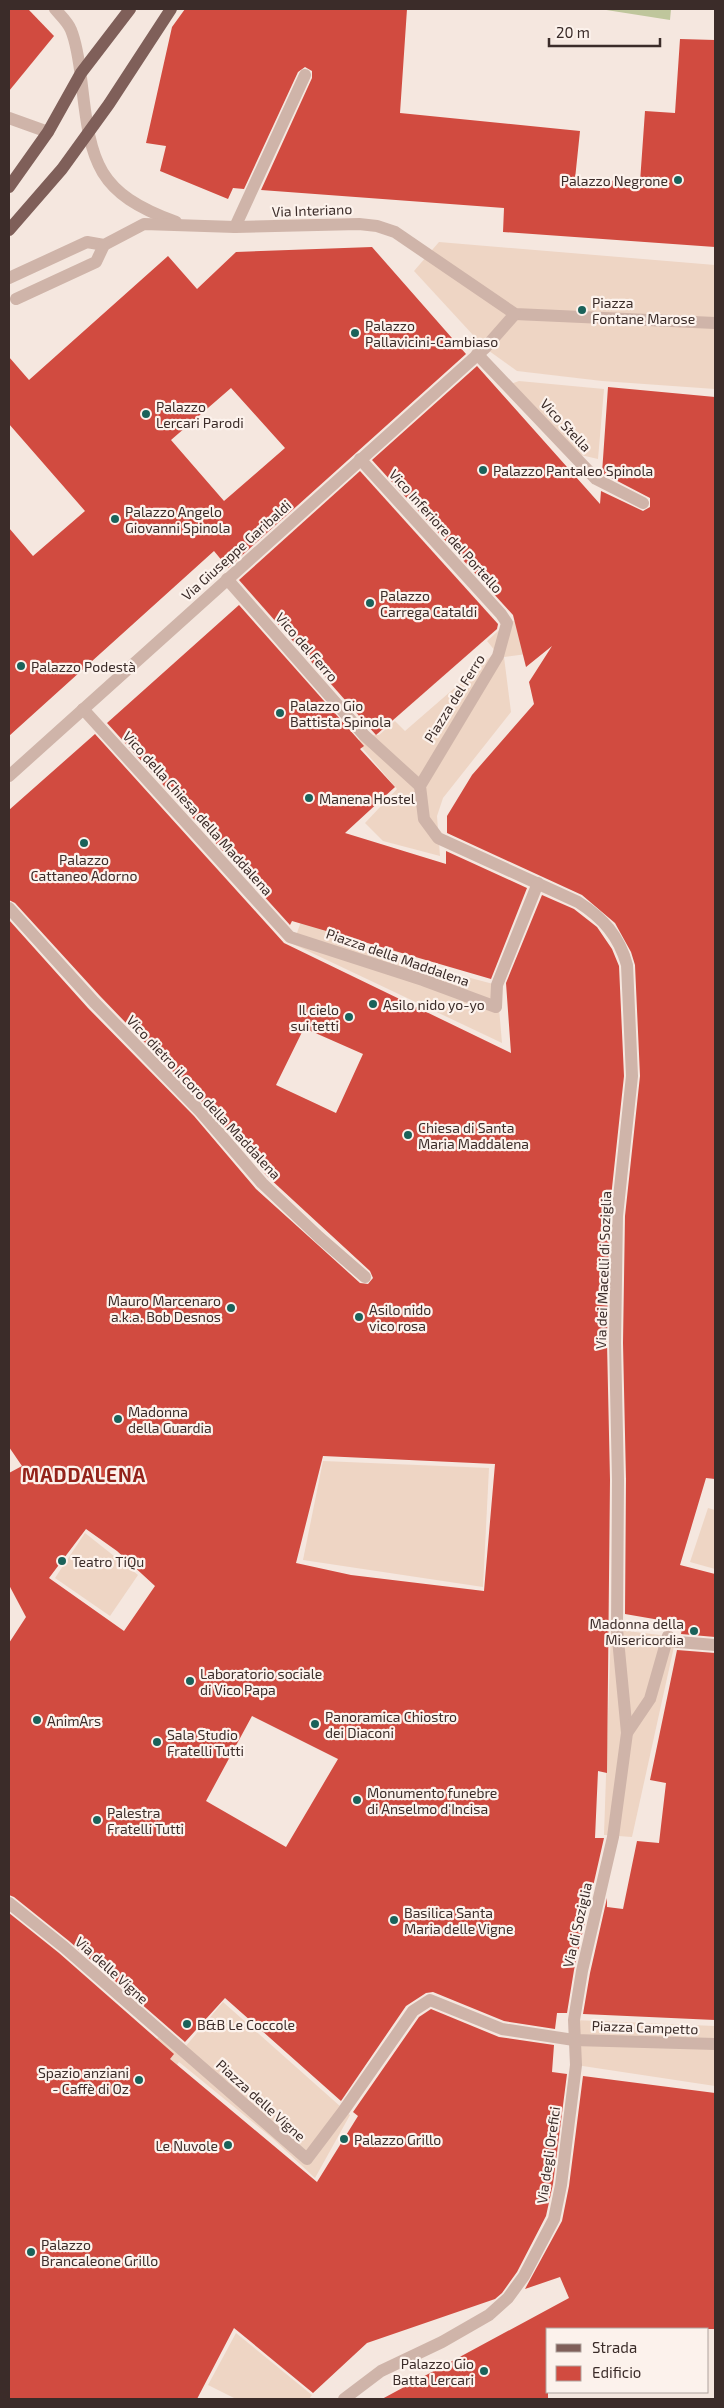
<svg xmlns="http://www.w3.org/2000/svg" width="724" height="2408" viewBox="0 0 724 2408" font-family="'Exo 2',sans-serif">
<rect width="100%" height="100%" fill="#f5e7df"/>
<path fill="#bfc69c" d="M600 9H671L670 20Z"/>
<g fill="#eed5c4">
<path d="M439 242 715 265V389L602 381 517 371 485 348 414 271Z"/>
<path d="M519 381 604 389 598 459 572 453 508 385Z"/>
<path d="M524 618 534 653 504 657 511 712 443 798 437 816 440 856 383 841 365 823 397 789 357 742 364 735H379L395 721 405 731 496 652 487 641 507 623Z"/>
<path d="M302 919 395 958 497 985 502 1043 293 944Z"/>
<path d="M323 1461 489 1468 483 1587 303 1560Z"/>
<path d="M708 1508 715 1510V1569L690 1562Z"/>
<path d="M85 1533 138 1575 110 1616 55 1578Z"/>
<path d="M611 1629 668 1636 675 1642 632 1837 604 1835Z"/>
<path d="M223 2002 350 2115 315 2178 271 2137 179 2062 161 2088 133 2066 165 2030 185 2047Z"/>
<path d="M574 2020 715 2026V2086L576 2065Z"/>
<path d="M236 2333 312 2395 309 2399H236L208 2385Z"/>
</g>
<g fill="#d14b40" fill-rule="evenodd">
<path d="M9 9H28L54 36 9 91Z"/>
<path d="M185 9H407L400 113 580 131 575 179 640 182 645 111 675 113 680 39 715 40V247L503 232 504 208 261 190 312 78V71L305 67 298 72 244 189 233 188 228 199 160 171 166 146 146 143 172 27Z"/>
<path d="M372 247 466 354 228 568 214 551 9 736V528L33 556 85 511 9 424V357L29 380 168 256 197 289 236 252ZM231 388 285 448 224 501 171 440Z"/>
<path d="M477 366 600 504 601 491 643 511 650 507V498L602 473 608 387 715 397V1479L706 1478 680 1565 715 1574V1637L681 1634 683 1624 625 1614 626 1480 623 1343 625 1216 640 1076 635 965 631 952 615 923 582 895 447 833V816L472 775 534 704 529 682 552 646 526 667 513 615 372 460Z"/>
<path d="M360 471 498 624 497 629 376 735 239 580Z"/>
<path d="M239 605 364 746 360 749 395 787 345 833 446 864V851L527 888 491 979 292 921 290 925 107 723Z"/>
<path d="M95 734 284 943 511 1053 506 983 542 895 574 909 597 927 612 949 619 966 624 1076 609 1216 607 1343 610 1480 607 1773 598 1771 595 1838H604L574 1970 567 2013H557L555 2029 504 2021 433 1992 426 1993 406 2006 341 2101 225 1998 185 2042 69 1941 14 1897 9 1895V1643L26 1617 9 1585V1473L22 1466 9 1447V920L88 1008 194 1116 256 1189 360 1283 368 1284 373 1278 370 1271 268 1177 206 1106 100 996 15 903 9 900V810ZM304 1028 363 1054 336 1113 276 1085ZM323 1456 495 1464 484 1591 351 1575 296 1563ZM86 1529 117 1551 155 1586 124 1631 49 1578ZM252 1716 338 1759 286 1847 206 1801Z"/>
<path d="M677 1650 715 1653V2020L583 2014 590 1973 607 1898V1907L623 1909 637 1841 659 1843 666 1783 650 1780Z"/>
<path d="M9 1913 59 1953 174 2054 170 2059 317 2182 358 2116 353 2112 419 2017 431 2009 499 2037 554 2045 552 2072 567 2074 553 2184 546 2216 517 2272 502 2293 495 2299 367 2343 313 2393 234 2328 197 2399H9Z"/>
<path d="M583 2076 715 2093V2329H548V2399H382L569 2298 560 2277 525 2289 562 2221 569 2186Z"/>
</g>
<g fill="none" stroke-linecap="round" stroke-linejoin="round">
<g stroke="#cfb4a9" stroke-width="12">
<path d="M55 9C60 15 68 22 71 30 78 47 80 69 82 86 91 164 97 193 176 222"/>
<path d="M9 118 48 132"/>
<path d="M235 227 305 75"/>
<path d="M9 278 87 242 104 245 144 224 235 227 359 224 377 226 395 232 515 314 715 323"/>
<path d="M16 299 96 262 104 245"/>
<path d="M477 354 596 479 643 503"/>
<path d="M360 459 501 614 507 623 498 656 420 786 424 819 438 838 578 902C603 918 619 936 627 965L632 1076 617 1216 615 1343 618 1480 617 1629 627 1733"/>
<path d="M227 579 364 735 420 786"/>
<path d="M83 709 290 937 423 980 496 1007 497 985 538 883"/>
<path d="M9 776 485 348 515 314"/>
<path d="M9 908 94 1002 200 1111 262 1183 319 1237 365 1277"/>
<path d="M666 1641 715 1645"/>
<path d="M9 1903 64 1947 307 2159 344 2110 413 2011 430 2000 502 2029 574 2040 715 2044"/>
<path d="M344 2399 381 2371 442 2342 489 2315 508 2298 524 2276 554 2219 561 2185 576 2065 574 2020 582 1971 613 1837 627 1733 650 1699 668 1636"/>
</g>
<g stroke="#7f5f59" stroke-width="12">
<path d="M9 187 48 132 81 73 130 9"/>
<path d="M9 230 62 169 109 104 171 9"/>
</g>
</g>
<g fill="#1a625a" stroke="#fcf2ec" stroke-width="2">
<circle cx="678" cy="180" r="5"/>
<circle cx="582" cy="310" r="5"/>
<circle cx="355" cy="333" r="5"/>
<circle cx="146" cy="414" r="5"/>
<circle cx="483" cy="470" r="5"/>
<circle cx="115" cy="519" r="5"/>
<circle cx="370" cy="603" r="5"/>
<circle cx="21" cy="666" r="5"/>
<circle cx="280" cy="713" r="5"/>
<circle cx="309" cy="798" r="5"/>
<circle cx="84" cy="843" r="5"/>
<circle cx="373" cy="1004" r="5"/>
<circle cx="349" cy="1017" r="5"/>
<circle cx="408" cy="1135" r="5"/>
<circle cx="231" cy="1308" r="5"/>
<circle cx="359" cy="1317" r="5"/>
<circle cx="118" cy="1419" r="5"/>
<circle cx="62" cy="1561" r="5"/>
<circle cx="694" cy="1631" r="5"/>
<circle cx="190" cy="1681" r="5"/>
<circle cx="37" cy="1720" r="5"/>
<circle cx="315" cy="1724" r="5"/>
<circle cx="157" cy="1742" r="5"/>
<circle cx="357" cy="1800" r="5"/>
<circle cx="97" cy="1820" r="5"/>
<circle cx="394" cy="1920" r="5"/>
<circle cx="187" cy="2024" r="5"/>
<circle cx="139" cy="2080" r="5"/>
<circle cx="344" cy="2139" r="5"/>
<circle cx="228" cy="2145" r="5"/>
<circle cx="31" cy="2252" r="5"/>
<circle cx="484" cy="2371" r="5"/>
</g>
<g text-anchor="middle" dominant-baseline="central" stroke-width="4.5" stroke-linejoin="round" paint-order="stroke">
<g font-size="14" fill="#3b2c29" stroke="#fcf2ec" text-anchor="start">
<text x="668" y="180" text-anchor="end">Palazzo Negrone</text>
<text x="592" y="302">Piazza<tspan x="592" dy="16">Fontane Marose</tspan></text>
<text x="365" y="325">Palazzo<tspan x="365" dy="16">Pallavicini-Cambiaso</tspan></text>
<text x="156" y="406">Palazzo<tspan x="156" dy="16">Lercari Parodi</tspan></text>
<text x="493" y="470">Palazzo Pantaleo Spinola</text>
<text x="125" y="511">Palazzo Angelo<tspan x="125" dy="16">Giovanni Spinola</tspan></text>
<text x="380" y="595">Palazzo<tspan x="380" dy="16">Carrega Cataldi</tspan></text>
<text x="31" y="666">Palazzo Podestà</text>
<text x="290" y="705">Palazzo Gio<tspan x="290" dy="16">Battista Spinola</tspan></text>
<text x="319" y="798">Manena Hostel</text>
<text x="84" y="859" text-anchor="middle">Palazzo<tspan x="84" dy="16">Cattaneo Adorno</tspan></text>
<text x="383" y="1004">Asilo nido yo-yo</text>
<text x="339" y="1009" text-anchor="end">Il cielo<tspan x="339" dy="16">sui tetti</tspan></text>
<text x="418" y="1127">Chiesa di Santa<tspan x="418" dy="16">Maria Maddalena</tspan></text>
<text x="221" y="1300" text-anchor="end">Mauro Marcenaro<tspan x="221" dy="16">a.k.a. Bob Desnos</tspan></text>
<text x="369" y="1309">Asilo nido<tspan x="369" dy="16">vico rosa</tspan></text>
<text x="128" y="1411">Madonna<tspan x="128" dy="16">della Guardia</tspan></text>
<text x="72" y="1561">Teatro TiQu</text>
<text x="684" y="1623" text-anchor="end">Madonna della<tspan x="684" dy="16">Misericordia</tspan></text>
<text x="200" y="1673">Laboratorio sociale<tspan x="200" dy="16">di Vico Papa</tspan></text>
<text x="325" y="1716">Panoramica Chiostro<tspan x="325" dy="16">dei Diaconi</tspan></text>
<text x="47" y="1720">AnimArs</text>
<text x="167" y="1734">Sala Studio<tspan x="167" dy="16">Fratelli Tutti</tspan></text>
<text x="367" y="1792">Monumento funebre<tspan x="367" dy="16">di Anselmo d'Incisa</tspan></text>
<text x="107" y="1812">Palestra<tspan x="107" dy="16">Fratelli Tutti</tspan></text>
<text x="404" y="1912">Basilica Santa<tspan x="404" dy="16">Maria delle Vigne</tspan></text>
<text x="197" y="2024">B&amp;B Le Coccole</text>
<text x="129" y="2072" text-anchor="end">Spazio anziani<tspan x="129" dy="16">- Caffè di Oz</tspan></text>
<text x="354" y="2139">Palazzo Grillo</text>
<text x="218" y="2145" text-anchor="end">Le Nuvole</text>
<text x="41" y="2244">Palazzo<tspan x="41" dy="16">Brancaleone Grillo</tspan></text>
<text x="474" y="2363" text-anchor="end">Palazzo Gio<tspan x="474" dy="16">Batta Lercari</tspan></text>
</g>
<g font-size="14" fill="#3b2c29" stroke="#fcf2ec">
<text transform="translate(312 210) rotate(-2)">Via Interiano</text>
<text transform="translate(566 425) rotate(47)">Vico Stella</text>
<text transform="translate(446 531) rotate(48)">Vico Inferiore del Portello</text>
<text transform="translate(236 550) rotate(-42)">Via Giuseppe Garibaldi</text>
<text transform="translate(307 647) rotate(49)">Vico del Ferro</text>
<text transform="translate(454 698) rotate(-58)">Piazza del Ferro</text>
<text transform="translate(198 813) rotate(48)">Vico della Chiesa della Maddalena</text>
<text transform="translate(398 957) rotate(19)">Piazza della Maddalena</text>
<text transform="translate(204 1097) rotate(47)">Vico dietro il coro della Maddalena</text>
<text transform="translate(603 1270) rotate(-88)">Via dei Macelli di Soziglia</text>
<text transform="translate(577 1925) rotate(-77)">Via di Soziglia</text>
<text transform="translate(112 1970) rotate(42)">Via delle Vigne</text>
<text transform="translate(645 2027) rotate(2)">Piazza Campetto</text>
<text transform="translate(261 2100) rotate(42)">Piazza delle Vigne</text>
<text transform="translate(548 2155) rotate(-82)">Via degli Orefici</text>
</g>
<g font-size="19" font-weight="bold" letter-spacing="1" fill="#93221a" stroke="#fcf2ec">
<text x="84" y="1474">MADDALENA</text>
</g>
</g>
<rect width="724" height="2408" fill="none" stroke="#3b2c29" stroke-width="20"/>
<rect x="546" y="2328" width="162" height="65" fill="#fcf2ec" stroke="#afa39e"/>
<rect x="556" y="2344" width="25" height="8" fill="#7f5f59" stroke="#afa39e"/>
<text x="592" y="2353" font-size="15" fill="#3b2c29">Strada</text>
<rect x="556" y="2366" width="25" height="15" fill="#d14b40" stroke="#afa39e"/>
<text x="592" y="2378" font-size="15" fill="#3b2c29">Edificio</text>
<path d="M549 38v8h111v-8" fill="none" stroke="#3b2c29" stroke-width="2.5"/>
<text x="556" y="38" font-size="15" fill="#3b2c29" stroke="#fcf2ec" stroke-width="4" paint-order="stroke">20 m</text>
</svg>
